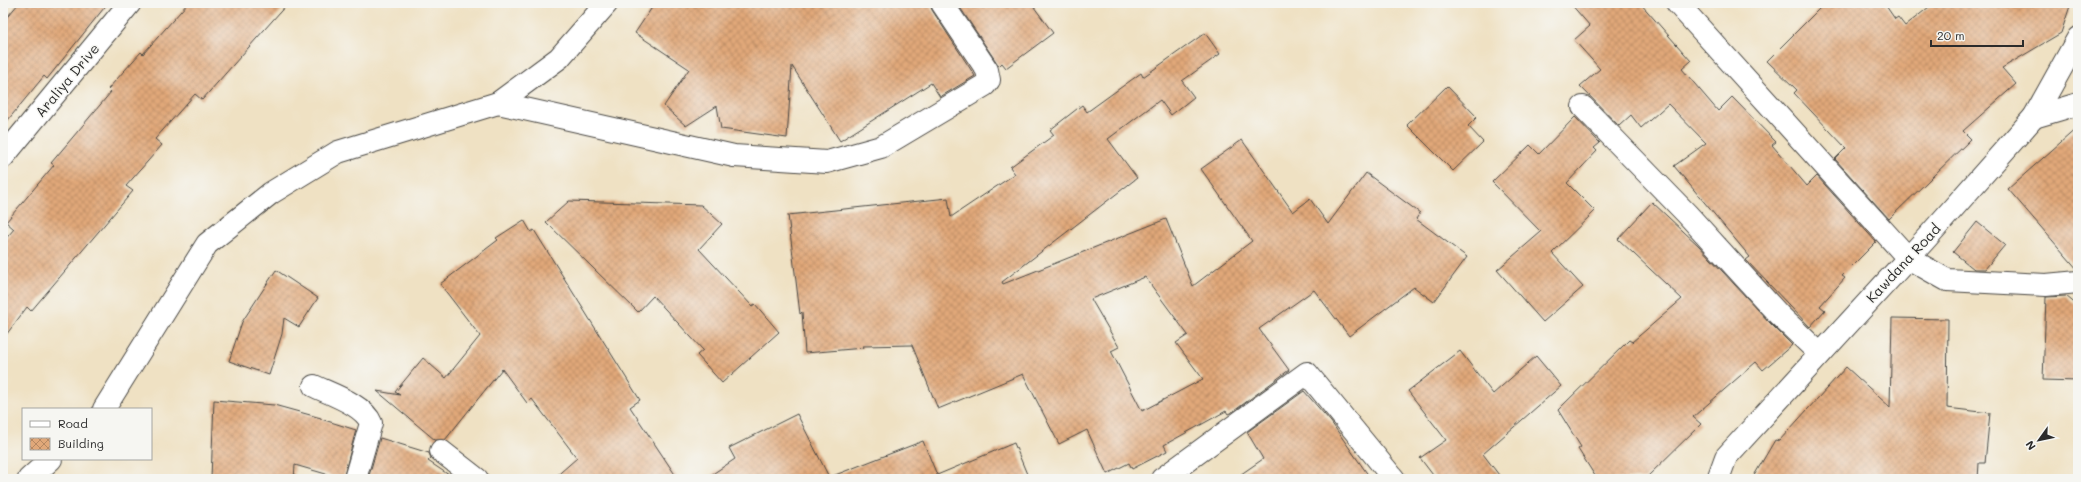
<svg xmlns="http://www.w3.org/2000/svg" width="2081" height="482" viewBox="0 0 2081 482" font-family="Mali,sans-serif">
<defs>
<pattern id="building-cross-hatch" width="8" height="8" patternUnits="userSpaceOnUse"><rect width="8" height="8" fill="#e1a879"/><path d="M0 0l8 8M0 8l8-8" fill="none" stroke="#b78963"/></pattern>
</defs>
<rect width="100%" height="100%" fill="#f6f6f2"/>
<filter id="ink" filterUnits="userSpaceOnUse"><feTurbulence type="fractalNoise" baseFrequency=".025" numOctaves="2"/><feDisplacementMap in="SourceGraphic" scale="8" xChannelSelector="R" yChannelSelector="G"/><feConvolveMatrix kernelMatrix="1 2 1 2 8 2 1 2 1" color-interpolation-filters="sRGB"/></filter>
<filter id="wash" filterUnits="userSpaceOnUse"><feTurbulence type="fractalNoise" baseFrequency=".012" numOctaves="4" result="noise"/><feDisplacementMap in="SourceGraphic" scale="16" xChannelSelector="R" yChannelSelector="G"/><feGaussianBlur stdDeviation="0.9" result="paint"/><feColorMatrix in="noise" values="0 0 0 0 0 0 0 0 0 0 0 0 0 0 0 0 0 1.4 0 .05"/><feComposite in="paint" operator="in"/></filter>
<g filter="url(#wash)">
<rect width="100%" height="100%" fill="#efe1c3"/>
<g id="blocks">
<g fill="url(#building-cross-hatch)" fill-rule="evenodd">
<path d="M19 3H108L47 79 44 76 3 126V22Z"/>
<path d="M188 3H288L202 100 195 94 155 139 162 145 126 186 133 191 31 311 27 307 3 339V242L14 229 6 222 54 165 51 163 111 92 108 89 141 52 143 54Z"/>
<path d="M655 3H930L932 10 975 76 940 97 931 83 840 141 792 66 787 138 721 129 717 106 686 126 664 106 689 69 635 33Z"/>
<path d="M957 3H1031L1053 33 1006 68 1002 63 999 66Z"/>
<path d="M1570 3H1640L1691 61 1682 69 1718 111 1732 97 1776 142 1772 145 1807 186 1817 176 1876 242 1842 276 1845 278 1820 306 1825 310 1810 327 1746 260 1750 257 1674 166 1706 143 1668 104 1641 128 1631 115 1619 126 1580 86 1600 69 1574 40 1590 26Z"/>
<path d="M1825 3H1884L1895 19 1898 17 1905 26 1934 3H2071L2061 33 2002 68 2016 84 1963 131 1971 139 1889 219 1835 159 1846 148 1794 93 1797 90 1767 61Z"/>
<path d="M1205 33 1220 54 1182 81 1194 97 1171 115 1160 100 1108 139 1137 178 1002 282 1003 284 1166 219 1193 286 1252 241 1201 169 1242 140 1293 212 1310 199 1328 224 1366 173 1420 213 1416 219 1467 257 1434 302 1414 287 1349 336 1314 290 1259 329 1289 370 1234 411 1228 414 1226 411 1164 445 1167 451 1132 469 1129 463 1107 474 1087 430 1059 444 1023 374 938 409 912 345 863 346 864 348 805 353 802 312 800 314 788 215 948 198 951 217 1015 174 1010 167 1054 135 1050 130 1082 105 1087 112 1141 73 1143 77ZM1145 277 1188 335 1176 343 1203 379 1142 411 1111 351 1119 347 1091 299Z"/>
<path d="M1447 86 1477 117 1468 126 1483 142 1453 171 1407 125Z"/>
<path d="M1575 117 1600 143 1594 148 1597 151 1567 183 1595 211 1552 253 1583 287 1543 322 1497 270 1541 232 1492 182 1530 145 1539 154Z"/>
<path d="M2078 127V270L2008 189Z"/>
<path d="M569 201 701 205 722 224 699 249 752 306 755 304 779 332 722 383 697 355 703 350 653 296 638 312 546 222Z"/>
<path d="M1652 202 1699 246 1770 323 1792 345 1763 370 1756 362 1693 417 1701 424 1645 479H1597L1578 449 1581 447 1558 410 1629 340 1632 342 1682 299 1618 239Z"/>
<path d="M524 220 531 232 534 230 640 400 630 407 678 479H553L577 458 532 399 527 403 502 369 445 440H435L377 391 400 395 395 392 423 358 446 378 480 336 440 284 498 240 496 238Z"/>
<path d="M1977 222 2005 245 1985 269H1974L1953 252Z"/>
<path d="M276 270 318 298 299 327 284 318 282 334 269 375 229 361 242 322Z"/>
<path d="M2066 296 2078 306V381L2043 380 2046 297Z"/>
<path d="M1892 318 1948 319 1947 408 1990 413 1985 463H1979L1978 479H1752L1775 440 1779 441 1846 367 1890 407Z"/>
<path d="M1460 351 1493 394 1536 356 1561 386 1483 454 1502 479H1436L1420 458 1446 440 1408 391Z"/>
<path d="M1304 391 1331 422 1371 479H1234L1263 459 1247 432Z"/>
<path d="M214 400 274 405 321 418V419L356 430 343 479 295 465 294 479H211Z"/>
<path d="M797 414 830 479H705L735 459 729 448Z"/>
<path d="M380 438 429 453 431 458 428 461 455 479H368Z"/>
<path d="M923 441 937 475 1014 443 1029 479H830V477Z"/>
</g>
</g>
</g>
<g filter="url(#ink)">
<use href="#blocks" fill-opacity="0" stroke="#484642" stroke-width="1"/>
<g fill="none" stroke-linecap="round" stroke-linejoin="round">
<g stroke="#484642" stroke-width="24">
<g id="minor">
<path d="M1677 3 1908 258 1947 280 2046 285 2078 282"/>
<path d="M498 103 734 156 827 162 881 147 985 85 989 80 987 70 942 3"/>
<path d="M1583 107 1687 214 1779 315 1820 354"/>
<path d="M2034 117 2078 104"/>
<path d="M3 157 130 3"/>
<path d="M314 386C331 394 364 405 371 423L355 479"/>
<path d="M441 451 477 479"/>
<path d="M1162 479 1307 373 1394 479"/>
</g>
</g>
<g stroke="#484642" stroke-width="24">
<g id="major">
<path d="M104 409 207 244 271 193 338 152 498 103 559 58 607 3"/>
<path d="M29 479 51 459"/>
<path d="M1718 479 1726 457 1924 241 2034 117 2078 38"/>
</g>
</g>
<use href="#minor" stroke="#fff" stroke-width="22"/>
<use href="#major" stroke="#fff" stroke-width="22"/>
</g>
</g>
<g text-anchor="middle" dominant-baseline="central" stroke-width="3" stroke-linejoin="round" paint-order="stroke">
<g font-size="14" fill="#2b2b2b" stroke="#f6f6f2">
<text transform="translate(67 80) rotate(-50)">Araliya Drive</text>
<text transform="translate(1903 263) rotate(-47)">Kawdana Road</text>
</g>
</g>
<rect width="2081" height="482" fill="none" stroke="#f6f6f2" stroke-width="16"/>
<rect x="22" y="408" width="130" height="52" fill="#f6f6f2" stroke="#a5a5a2"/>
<rect x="30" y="421" width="20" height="6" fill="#ffffff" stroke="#a5a5a2"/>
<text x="58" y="428" font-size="12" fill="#2b2b2b">Road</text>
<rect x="30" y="438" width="20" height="12" fill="url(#building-cross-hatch)" stroke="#a5a5a2"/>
<text x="58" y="448" font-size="12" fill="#2b2b2b">Building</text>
<g transform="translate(2039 440) rotate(237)" stroke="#f6f6f2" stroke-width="3" paint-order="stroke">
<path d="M0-3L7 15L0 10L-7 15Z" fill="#2b2b2b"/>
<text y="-6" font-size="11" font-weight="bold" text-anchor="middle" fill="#2b2b2b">N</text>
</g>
<path d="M1931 40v6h92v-6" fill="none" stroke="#2b2b2b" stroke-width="2"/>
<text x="1937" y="40" font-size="12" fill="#2b2b2b" stroke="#f6f6f2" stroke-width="3" paint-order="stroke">20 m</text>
</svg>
